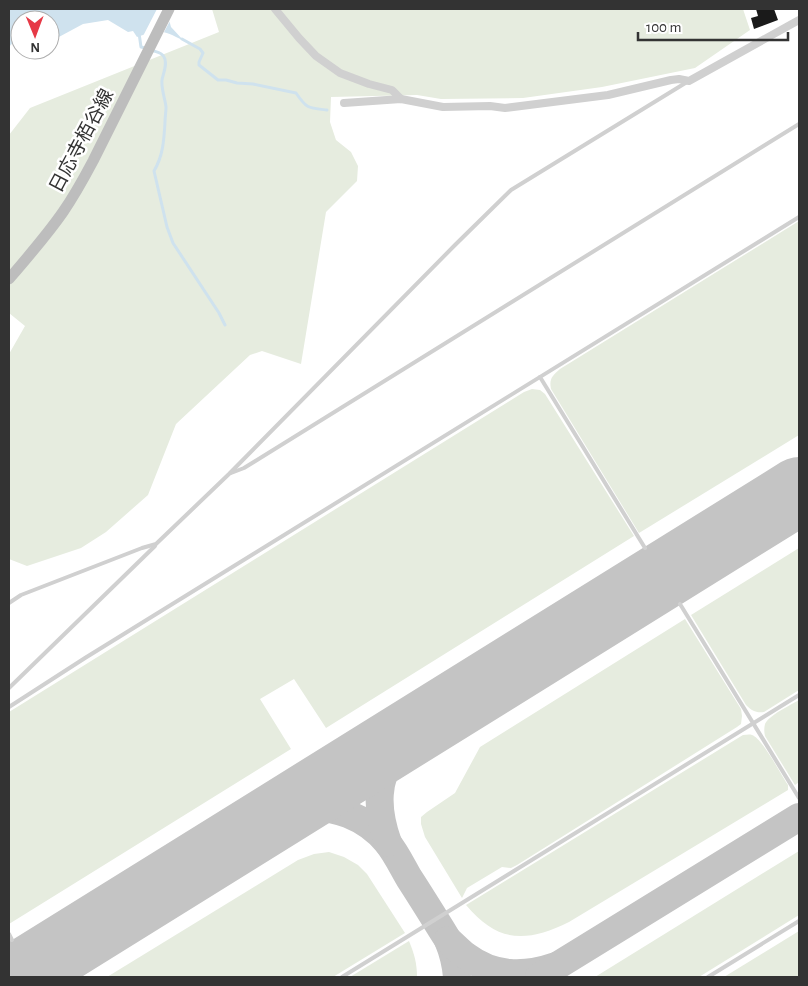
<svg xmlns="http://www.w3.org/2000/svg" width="808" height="986" viewBox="0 0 808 986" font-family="'Alegreya Sans','Noto Sans JP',sans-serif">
<rect width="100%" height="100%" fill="#fff"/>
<g fill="#e6ecdf">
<path d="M212 9H743L750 30 695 68 602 87 523 98 441 99 417 95 331 97 330 122 336 140 351 152 358 166 357 181 326 212 301 364 262 351 250 355 176 424 148 495 106 532 81 548 27 566 9 559V354L25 326 9 313V135L30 108 219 32Z"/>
<path d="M799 221V435L639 533 551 389C549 379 552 376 560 369Z"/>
<path d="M532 389 540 390 545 394 634 536 326 728 294 679 260 699 291 749 9 924V712L524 392Z"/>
<path d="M799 548V690L764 712C756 713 752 711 746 705L691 615Z"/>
<path d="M685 619 741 709 742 716 741 724 737 727 517 865 511 868 502 867 467 888 462 898 425 837 421 824V817L427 812 455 793 480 747Z"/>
<path d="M799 700V782L795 785 765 736C764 732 764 728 765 724 769 715 791 705 799 700Z"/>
<path d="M743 735C746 735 749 734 752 735 762 738 781 775 788 785V790L569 922C526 943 498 943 466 905Z"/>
<path d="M799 851V915L699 977H595Z"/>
<path d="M329 852 344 857 358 865 367 874 405 933 333 977H107L298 860 314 854Z"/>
<path d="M799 931V977H724Z"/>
<path d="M409 941C414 953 417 963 417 977H350Z"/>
</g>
<path fill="#cfe2ee" d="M9 9H166L171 27 184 41C163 30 160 29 137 37L133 31 128 32 108 20 83 24 57 38 50 40V20H20V38H17L9 47Z"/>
<path fill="#fff" d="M157 9H169L171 19 163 34H152L142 38Z"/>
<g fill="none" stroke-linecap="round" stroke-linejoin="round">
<g stroke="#cfe2ee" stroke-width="3">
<path d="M139 33 141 47 145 48"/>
<path d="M182 39 200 49 203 53 199 62V65L218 80H226L237 83 253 84 296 93C307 109 308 108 327 110"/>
<path d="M151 50C156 52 162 52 164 57 168 63 163 74 162 80 161 89 165 98 166 107 166 112 165 117 165 122 164 140 163 156 154 171L167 227 173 243 219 313 225 325"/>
</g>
<g stroke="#c4c4c4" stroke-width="28">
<path d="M269 821C279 816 290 811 301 809 333 803 367 818 387 842 396 853 402 866 409 878 422 898 435 919 448 940 453 952 456 964 457 977"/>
<path d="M388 843C376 809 375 779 397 749 405 738 419 729 430 721"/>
<path d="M448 940C454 945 459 951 466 956 494 977 524 977 556 966"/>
<path d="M539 977 799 817"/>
</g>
<path stroke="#c4c4c4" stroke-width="68" d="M17 977 799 491"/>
</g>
<path fill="#1a1a1a" d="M756 9H774L778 20 754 29 751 18 758 16Z"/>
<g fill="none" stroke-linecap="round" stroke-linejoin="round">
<g stroke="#d0d0d0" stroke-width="4">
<path d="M540 377 645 548"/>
<path d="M231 473 244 468 799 124"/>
<path d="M9 603 21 595 142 548 156 544 229 474 455 245 511 190 687 82"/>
<path d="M680 604 799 798"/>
<path d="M9 688 155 546"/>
<path d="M9 707 85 658 799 217"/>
<path d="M9 934 12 940"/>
<path d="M342 977 799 695"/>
<path d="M708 977 799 921"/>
</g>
<g stroke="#d0d0d0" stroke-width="8">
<path d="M275 9 299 38 316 56 340 73 369 84 392 90 401 99"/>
<path d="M344 103 401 99 443 107 490 106 505 108 608 95 671 80 679 79 689 81 799 20"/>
</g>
<path stroke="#bdbdbd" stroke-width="11" d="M9 279C28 257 47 235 63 212 74 196 84 178 93 161L169 9"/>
</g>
<g text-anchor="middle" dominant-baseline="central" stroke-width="5" stroke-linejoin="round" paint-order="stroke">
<g font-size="19" fill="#333" stroke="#fff">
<text transform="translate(82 141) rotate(-62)">日応寺栢谷線</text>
</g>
</g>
<rect width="808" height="986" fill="none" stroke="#333333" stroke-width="20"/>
<g transform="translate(35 35) rotate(179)"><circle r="24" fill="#ffffff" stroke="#adadad"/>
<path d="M0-4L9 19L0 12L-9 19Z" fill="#e63946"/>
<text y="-8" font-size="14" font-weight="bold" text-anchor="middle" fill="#333333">N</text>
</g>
<path d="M638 32v8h150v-8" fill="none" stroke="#333333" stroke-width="2.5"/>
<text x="646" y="32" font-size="15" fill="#333333" stroke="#ffffff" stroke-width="4" paint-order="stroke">100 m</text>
</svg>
